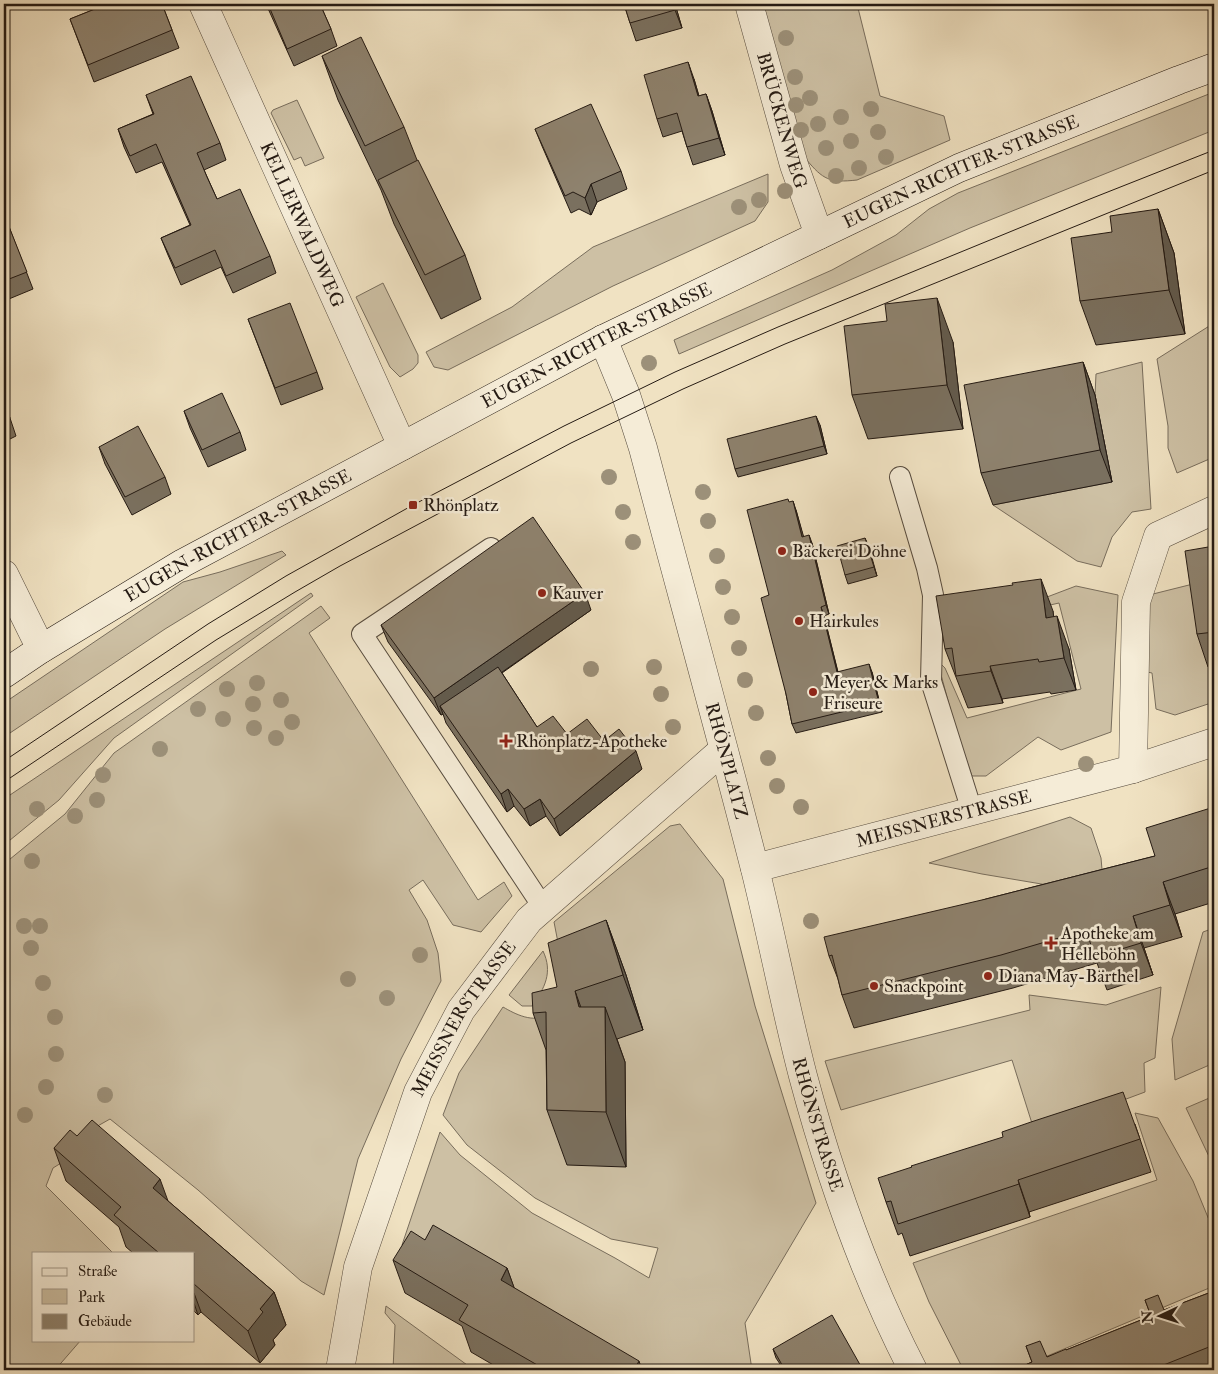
<svg xmlns="http://www.w3.org/2000/svg" width="1218" height="1374" viewBox="0 0 1218 1374" font-family="'IM FELL Double Pica',serif">
<rect width="100%" height="100%" fill="#f0e2c2"/>
<filter id="stains"><feTurbulence type="fractalNoise" baseFrequency=".004" numOctaves="4"/><feColorMatrix values="0 0 0 0 .2 0 0 0 0 .09 0 0 0 0 .02 0 0 0 .5 -.17"/></filter>
<radialGradient id="worn" r=".72"><stop offset=".6" stop-color="#630" stop-opacity="0"/><stop offset="1" stop-color="#630" stop-opacity=".3"/></radialGradient>
<g fill="#cdc0a4" stroke="#786d5c">
<path d="M763 4H857L880 96 944 116 950 140 857 180C830 183 823 180 806 159Z"/>
<path d="M1214 92V130L970 228 679 354 674 340 832 270 896 235 929 209 958 193Z"/>
<path d="M297 100 324 158 305 166 301 157 294 160 271 113 273 110Z"/>
<path d="M768 174V202L755 221 613 286 448 370 434 367 426 352 512 307 593 247Z"/>
<path d="M383 283 418 355V363L413 369 400 377 390 367 356 297Z"/>
<path d="M1214 323V457L1177 473 1168 448V426L1157 359Z"/>
<path d="M1142 362 1151 509 1132 512 1112 537 1101 567 1077 561 993 505 1112 482 1095 395 1096 374Z"/>
<path d="M282 551 286 555 165 629 4 737V703L183 582 220 572Z"/>
<path d="M1197 583 1214 666V702L1175 715 1156 709 1152 673 1142 671 1149 595Z"/>
<path d="M1076 586 1118 595 1111 732 1061 750 1038 737 986 776H972L956 730 937 660 945 668 967 718 1081 689 1059 603 1028 610 1026 605Z"/>
<path d="M311 593 313 596 114 738 59 800 4 845V799Z"/>
<path d="M321 606 330 618 309 633 478 900 504 882 512 896 481 932 453 925 423 880 409 890 427 920 438 953 441 981 401 1059 358 1159 324 1295 301 1281 198 1190 110 1119 87 1132 66 1160 53 1168 46 1186 113 1253H34V1340H81L55 1370H4V864L65 814 114 753Z"/>
<path d="M1070 817 1091 828 1101 858 1103 881 1083 891 982 874 929 863Z"/>
<path d="M680 824 723 879 755 1006 816 1203 745 1323 752 1370H611L402 1245 440 1132 460 1155 532 1213 615 1258 649 1278 658 1248 611 1239 535 1198 467 1145 443 1115 459 1073 503 1007C515 1014 534 1024 548 1014 555 1009 561 1001 568 994L554 922 670 826Z"/>
<path d="M1214 928V1063L1175 1080 1172 1039 1203 932Z"/>
<path d="M543 951C553 972 545 988 532 1006H522L509 995Z"/>
<path d="M1161 987 1155 1058 1144 1063 1145 1092 1035 1133 1012 1060 841 1110 825 1061 1030 1010 1029 995 1106 1005Z"/>
<path d="M1214 1096V1167L1186 1108Z"/>
<path d="M1135 1113 1158 1118 1193 1181 1214 1232V1286L1014 1370H958L962 1367 929 1302 913 1263 1157 1180Z"/>
<path d="M386 1306 474 1370H393L395 1325 385 1313Z"/>
</g>
<g fill="none" stroke-linecap="round" stroke-linejoin="round">
<g stroke="#574c3f" stroke-width="22">
<g id="service">
<path d="M900 477 927 568 933 595 931 681 972 811"/>
<path d="M491 548 362 634 543 907"/>
</g>
</g>
<g stroke="#574c3f" stroke-width="29">
<g id="minor">
<path id="s1" d="M203 4 402 446"/>
<path id="s2" d="M749 4 794 165 819 235"/>
<path id="s3" d="M603 339 626 395 643 448C680 588 719 728 755 869 772 937 785 1007 803 1076 830 1177 865 1277 913 1370"/>
<path d="M4 574 41 649"/>
<path d="M1133 769 1136 602 1158 536 1214 510"/>
<path id="s4" d="M755 868 1133 769 1214 742"/>
<path id="s5" d="M340 1370 358 1267 418 1092 461 1010 529 920 723 750"/>
</g>
</g>
<g stroke="#241a13" stroke-width="29">
<g id="secondary">
<path id="s6" d="M4 674 41 649 183 563 603 339 959 168 1179 80 1214 67"/>
</g>
</g>
<use href="#service" stroke="#f5ecd7" stroke-width="20"/>
<use href="#minor" stroke="#f5ecd7" stroke-width="28"/>
<use href="#secondary" stroke="#f5ecd7" stroke-width="28"/>
<g stroke="#241a13" stroke-width="1">
<path d="M4 761 208 624 286 576 413 505 564 426 675 372 778 327 1090 199 1214 150"/>
<path d="M4 782 216 640 295 592 340 566 571 443 683 389 785 344 1214 170"/>
</g>
</g>
<g fill="#9c9079">
<circle cx="786" cy="38" r="8"/>
<circle cx="795" cy="77" r="8"/>
<circle cx="810" cy="98" r="8"/>
<circle cx="796" cy="105" r="8"/>
<circle cx="871" cy="109" r="8"/>
<circle cx="841" cy="117" r="8"/>
<circle cx="818" cy="124" r="8"/>
<circle cx="801" cy="130" r="8"/>
<circle cx="878" cy="132" r="8"/>
<circle cx="851" cy="141" r="8"/>
<circle cx="826" cy="148" r="8"/>
<circle cx="886" cy="157" r="8"/>
<circle cx="859" cy="168" r="8"/>
<circle cx="836" cy="176" r="8"/>
<circle cx="785" cy="191" r="8"/>
<circle cx="759" cy="200" r="8"/>
<circle cx="739" cy="207" r="8"/>
<circle cx="649" cy="363" r="8"/>
<circle cx="609" cy="477" r="8"/>
<circle cx="703" cy="492" r="8"/>
<circle cx="623" cy="512" r="8"/>
<circle cx="708" cy="521" r="8"/>
<circle cx="633" cy="542" r="8"/>
<circle cx="717" cy="556" r="8"/>
<circle cx="723" cy="587" r="8"/>
<circle cx="732" cy="617" r="8"/>
<circle cx="739" cy="648" r="8"/>
<circle cx="654" cy="667" r="8"/>
<circle cx="591" cy="669" r="8"/>
<circle cx="745" cy="680" r="8"/>
<circle cx="257" cy="683" r="8"/>
<circle cx="227" cy="689" r="8"/>
<circle cx="661" cy="694" r="8"/>
<circle cx="281" cy="700" r="8"/>
<circle cx="253" cy="704" r="8"/>
<circle cx="198" cy="709" r="8"/>
<circle cx="756" cy="713" r="8"/>
<circle cx="223" cy="719" r="8"/>
<circle cx="292" cy="722" r="8"/>
<circle cx="673" cy="727" r="8"/>
<circle cx="254" cy="728" r="8"/>
<circle cx="276" cy="738" r="8"/>
<circle cx="160" cy="749" r="8"/>
<circle cx="768" cy="758" r="8"/>
<circle cx="1086" cy="764" r="8"/>
<circle cx="103" cy="775" r="8"/>
<circle cx="777" cy="786" r="8"/>
<circle cx="97" cy="800" r="8"/>
<circle cx="801" cy="807" r="8"/>
<circle cx="37" cy="809" r="8"/>
<circle cx="75" cy="816" r="8"/>
<circle cx="32" cy="861" r="8"/>
<circle cx="811" cy="921" r="8"/>
<circle cx="24" cy="926" r="8"/>
<circle cx="40" cy="926" r="8"/>
<circle cx="31" cy="948" r="8"/>
<circle cx="420" cy="955" r="8"/>
<circle cx="348" cy="979" r="8"/>
<circle cx="43" cy="983" r="8"/>
<circle cx="387" cy="998" r="8"/>
<circle cx="55" cy="1017" r="8"/>
<circle cx="56" cy="1054" r="8"/>
<circle cx="46" cy="1087" r="8"/>
<circle cx="105" cy="1095" r="8"/>
<circle cx="25" cy="1115" r="8"/>
</g>
<g fill="#7a705f" stroke="#241a13">
<path d="M104 4H162L179 48 94 82 70 19 105 5Z"/>
<path d="M266 4H320L331 29 337 46 294 66Z"/>
<path d="M624 4H675L682 28 636 41 630 23Z"/>
<path d="M322 56 404 127 417 160 465 255 481 299 441 319 394 224 381 190 338 100Z"/>
<path d="M694 79 699 96 706 94 712 111 725 155 693 165 687 147 682 131 663 137 657 119Z"/>
<path d="M146 95 220 143 226 160 204 170 217 199 270 256 276 273 233 293 221 267 181 285 168 255 161 238 190 225 162 162 136 173 124 147 118 129 153 114Z"/>
<path d="M535 129 621 171 627 189 597 202 591 215 579 209 571 213 542 146Z"/>
<path d="M1158 209 1174 253 1185 334 1096 345 1080 301 1112 232Z"/>
<path d="M4 214 33 289 4 301Z"/>
<path d="M248 319 317 372 323 389 281 405Z"/>
<path d="M953 342 963 429 868 439 852 395Z"/>
<path d="M1083 362 1095 395 1112 482 993 505 981 473Z"/>
<path d="M4 405 10 418 16 436 4 442Z"/>
<path d="M184 411 240 432 246 450 208 467 190 428Z"/>
<path d="M820 425 827 454 738 477 735 469Z"/>
<path d="M99 447 165 477 171 494 132 515 105 464Z"/>
<path d="M789 502 796 510 803 536 812 543 829 614 824 616 838 672H872L882 712 796 733 792 724 786 694 769 595Z"/>
<path d="M865 538 877 576 848 584 845 575Z"/>
<path d="M1214 546V666L1208 667 1197 634Z"/>
<path d="M591 610 502 673 537 727 567 734 604 741 642 769 560 836 546 816 530 826 514 806 507 812 446 723 443 714 441 715 388 642 381 625Z"/>
<path d="M1053 611V617L1069 649 1076 690 1051 694 1050 692 1002 699 1003 703 968 708 945 649Z"/>
<path d="M1214 807V902L1175 914 1182 937 1144 948 1153 975 1107 990 1097 963 1013 988 854 1028 842 995 838 979 829 956 986 899 1155 856Z"/>
<path d="M606 920 626 975 643 1030 617 1039 625 1062 626 1167 567 1165 547 1110 546 1050 533 1013 557 987Z"/>
<path d="M1135 1124 1151 1172 1029 1212 1030 1217 910 1256 902 1233 898 1235 886 1202Z"/>
<path d="M77 1136 168 1201 274 1292 286 1325 273 1340 275 1345 260 1363 201 1312 198 1315 194 1311V1253H133L126 1247 119 1227 66 1181 54 1148Z"/>
<path d="M425 1240 507 1268 514 1288 642 1370H502L471 1352 462 1326 405 1293 393 1260Z"/>
<path d="M1214 1291V1370H1014L1032 1362 1026 1346 1047 1357 1066 1350 1151 1316 1145 1300 1164 1310Z"/>
<path d="M773 1349 863 1370H784L776 1358Z"/>
</g>
<g fill="#635b4d" stroke="#241a13">
<path d="M673 4H675L682 28 675 10Z"/>
<path d="M688 62 694 79 704 114 698 96Z"/>
<path d="M706 94 712 111 725 155 719 138Z"/>
<path d="M591 184 597 202 591 215 585 198Z"/>
<path d="M1158 209 1174 253 1185 334 1169 290Z"/>
<path d="M937 298 953 342 963 429 947 385Z"/>
<path d="M1083 362 1095 395 1112 482 1100 450Z"/>
<path d="M816 416 820 425 827 454 824 446Z"/>
<path d="M793 501 796 510 806 545 802 537Z"/>
<path d="M809 535 812 543 829 614 826 605Z"/>
<path d="M865 538 869 547 877 576 874 567Z"/>
<path d="M1041 579 1053 611 1058 650 1046 618Z"/>
<path d="M585 593 591 610 445 712 440 706 443 714 441 715 434 698Z"/>
<path d="M821 607 824 616 840 681 837 672Z"/>
<path d="M1057 616 1069 649 1076 690 1064 658Z"/>
<path d="M869 664 872 672 882 712 879 703Z"/>
<path d="M990 666 1002 699 1003 703 991 671Z"/>
<path d="M636 751 642 769 560 836 554 819Z"/>
<path d="M508 789 514 806 507 812 501 794Z"/>
<path d="M540 799 546 816 530 826 524 809Z"/>
<path d="M1163 882 1175 914 1182 937 1170 905Z"/>
<path d="M1133 916 1144 948 1153 975 1141 943Z"/>
<path d="M606 920 626 975 643 1030 623 975Z"/>
<path d="M575 991 595 1046 579 1007Z"/>
<path d="M605 1007 625 1062 626 1167 606 1112Z"/>
<path d="M160 1179 172 1212 153 1188Z"/>
<path d="M1018 1180 1029 1212 1030 1217 1019 1184Z"/>
<path d="M507 1268 519 1301 501 1280Z"/>
<path d="M274 1292 286 1325 273 1340 275 1345 260 1363 248 1331 260 1309Z"/>
<path d="M194 1293 201 1312 198 1315 194 1303Z"/>
<path d="M639 1361 642 1370H634Z"/>
</g>
<g fill="#8e826e" stroke="#241a13">
<path d="M105 4H162L172 30 88 65 70 19 105 5Z"/>
<path d="M268 4H320L331 29 287 49Z"/>
<path d="M624 4H673L675 10 630 23Z"/>
<path d="M361 37 404 127 365 146 322 56Z"/>
<path d="M688 62 698 96 706 94 719 138 687 147 677 113 657 119 644 75Z"/>
<path d="M191 76 220 143 197 153 207 177 217 199 240 189 270 256 226 276 215 250 175 268 161 238 191 225 156 144 130 156 118 129 154 114 146 95Z"/>
<path d="M591 104 621 171 591 184 585 198 573 192 565 196 535 129Z"/>
<path d="M418 160 465 255 425 275 378 180Z"/>
<path d="M1158 209 1169 290 1080 301 1071 238 1112 232 1110 216Z"/>
<path d="M4 214 27 272 4 281Z"/>
<path d="M937 298 947 385 852 395 844 326 887 321 885 304Z"/>
<path d="M290 303 317 372 275 388 248 319Z"/>
<path d="M1083 362 1100 450 981 473 964 385Z"/>
<path d="M222 393 240 432 202 450 184 411Z"/>
<path d="M4 405 10 418 4 421Z"/>
<path d="M816 416 824 446 735 469 727 439Z"/>
<path d="M138 426 165 477 125 497 99 447Z"/>
<path d="M788 499 789 502 793 501 802 537 809 535 826 605 821 607 837 672 869 664 879 703 792 724 786 694 761 598 769 595 747 510Z"/>
<path d="M533 517 585 593 434 698 381 625Z"/>
<path d="M865 538 874 567 845 575 837 546Z"/>
<path d="M1214 546V632L1197 634 1185 551Z"/>
<path d="M1041 579 1046 618 1057 616 1064 658 1039 662 1038 659 990 666 991 671 956 676 952 648 945 649 936 596 1013 585 1012 583Z"/>
<path d="M498 667 537 727 553 716 567 734 587 719 604 741 619 729 636 751 554 819 540 799 524 809 508 789 501 794 440 706Z"/>
<path d="M1214 807V866L1163 882 1170 905 1133 916 1141 943 1095 957 1086 930 1001 955 842 995 832 955 829 956 824 937 986 899 1155 856 1146 828Z"/>
<path d="M606 920 623 975 575 991 579 1007H605L606 1112 547 1110 546 1012 533 1013 532 993 557 987 548 943Z"/>
<path d="M1123 1092 1140 1139 1018 1180 1019 1184 898 1224 891 1201 886 1202 878 1178 912 1167 911 1166 1003 1137 1002 1132 1031 1122Z"/>
<path d="M92 1120 160 1179 153 1188 274 1292 260 1309 263 1312 248 1331 194 1284V1253H159L114 1215 121 1207 54 1148 70 1130 77 1136Z"/>
<path d="M433 1225 507 1268 501 1280 639 1361 634 1370H546L459 1320 468 1305 393 1260 411 1231 425 1240Z"/>
<path d="M1214 1291V1345L1151 1370H1014L1032 1362 1026 1346 1040 1341 1047 1357 1066 1349V1350L1151 1316 1145 1300 1158 1295 1164 1310Z"/>
<path d="M832 1315 863 1370H785L773 1349Z"/>
</g>
<g fill="#8f2418" stroke="#f5ecd7" stroke-width="2">
<rect x="408" y="500" width="10" height="10" rx="2.5"/>
<circle cx="782" cy="551" r="5"/>
<circle cx="542" cy="593" r="5"/>
<circle cx="799" cy="621" r="5"/>
<circle cx="813" cy="692" r="5"/>
<path d="M503.5 733.5h5v5h5v5h-5v5h-5v-5h-5v-5h5z"/>
<path d="M1048.5 935.5h5v5h5v5h-5v5h-5v-5h-5v-5h5z"/>
<circle cx="988" cy="976" r="5"/>
<circle cx="874" cy="986" r="5"/>
</g>
<g text-anchor="middle" dominant-baseline="central" stroke-width="5" stroke-linejoin="round" paint-order="stroke">
<g font-size="18" fill="#241a13" stroke="#f5ecd7">
<text stroke="none"><textPath href="#s2" startOffset="121">BRÜCKENWEG</textPath></text>
<text stroke="none"><textPath href="#s6" startOffset="1082">EUGEN-RICHTER-STRASSE</textPath></text>
<text stroke="none"><textPath href="#s1" startOffset="242">KELLERWALDWEG</textPath></text>
<text stroke="none"><textPath href="#s6" startOffset="678">EUGEN-RICHTER-STRASSE</textPath></text>
<text stroke="none"><textPath href="#s6" startOffset="272">EUGEN-RICHTER-STRASSE</textPath></text>
<text stroke="none"><textPath href="#s3" startOffset="440">RHÖNPLATZ</textPath></text>
<text stroke="none"><textPath href="#s4" startOffset="195">MEISSNERSTRASSE</textPath></text>
<text stroke="none"><textPath href="#s5" startOffset="376">MEISSNERSTRASSE</textPath></text>
<text stroke="none"><textPath href="#s3" startOffset="815">RHÖNSTRASSE</textPath></text>
</g>
<g font-size="18" fill="#241a13" stroke="#f5ecd7" text-anchor="start">
<text x="423" y="505">Rhönplatz</text>
<text x="792" y="551">Bäckerei Döhne</text>
<text x="552" y="593">Kauver</text>
<text x="809" y="621">Hairkules</text>
<text x="823" y="682">Meyer &amp; Marks<tspan x="823" dy="21">Friseure</tspan></text>
<text x="516" y="741">Rhönplatz-Apotheke</text>
<text x="1061" y="933">Apotheke am<tspan x="1061" dy="21">Helleböhn</tspan></text>
<text x="998" y="976">Diana May-Bärthel</text>
<text x="884" y="986">Snackpoint</text>
</g>
</g>
<rect width="1218" height="1374" fill="none" stroke="#f0e2c2" stroke-width="20"/>
<rect x="5" y="5" width="1208" height="1364" fill="none" stroke="#241a13" stroke-width="2.5"/>
<rect x="10" y="10" width="1198" height="1354" fill="none" stroke="#241a13"/>
<rect x="32" y="1252" width="162" height="90" fill="#f5ecd7" stroke="#a19889"/>
<rect x="42" y="1268" width="25" height="8" fill="#f5ecd7" stroke="#a19889"/>
<text x="78" y="1276" font-size="15" fill="#241a13">Straße</text>
<rect x="42" y="1289" width="25" height="15" fill="#cdc0a4" stroke="#a19889"/>
<text x="78" y="1302" font-size="15" fill="#241a13">Park</text>
<rect x="42" y="1314" width="25" height="15" fill="#8e826e" stroke="#a19889"/>
<text x="78" y="1326" font-size="15" fill="#241a13">Gebäude</text>
<g transform="translate(1160 1316) rotate(266)" stroke="#f5ecd7" stroke-width="4" paint-order="stroke">
<path d="M0-4L9 19L0 12L-9 19Z" fill="#241a13"/>
<text y="-8" font-size="14" font-weight="bold" text-anchor="middle" fill="#241a13">N</text>
</g>
<rect width="100%" height="100%" filter="url(#stains)"/>
<rect width="100%" height="100%" fill="url(#worn)"/>
</svg>
